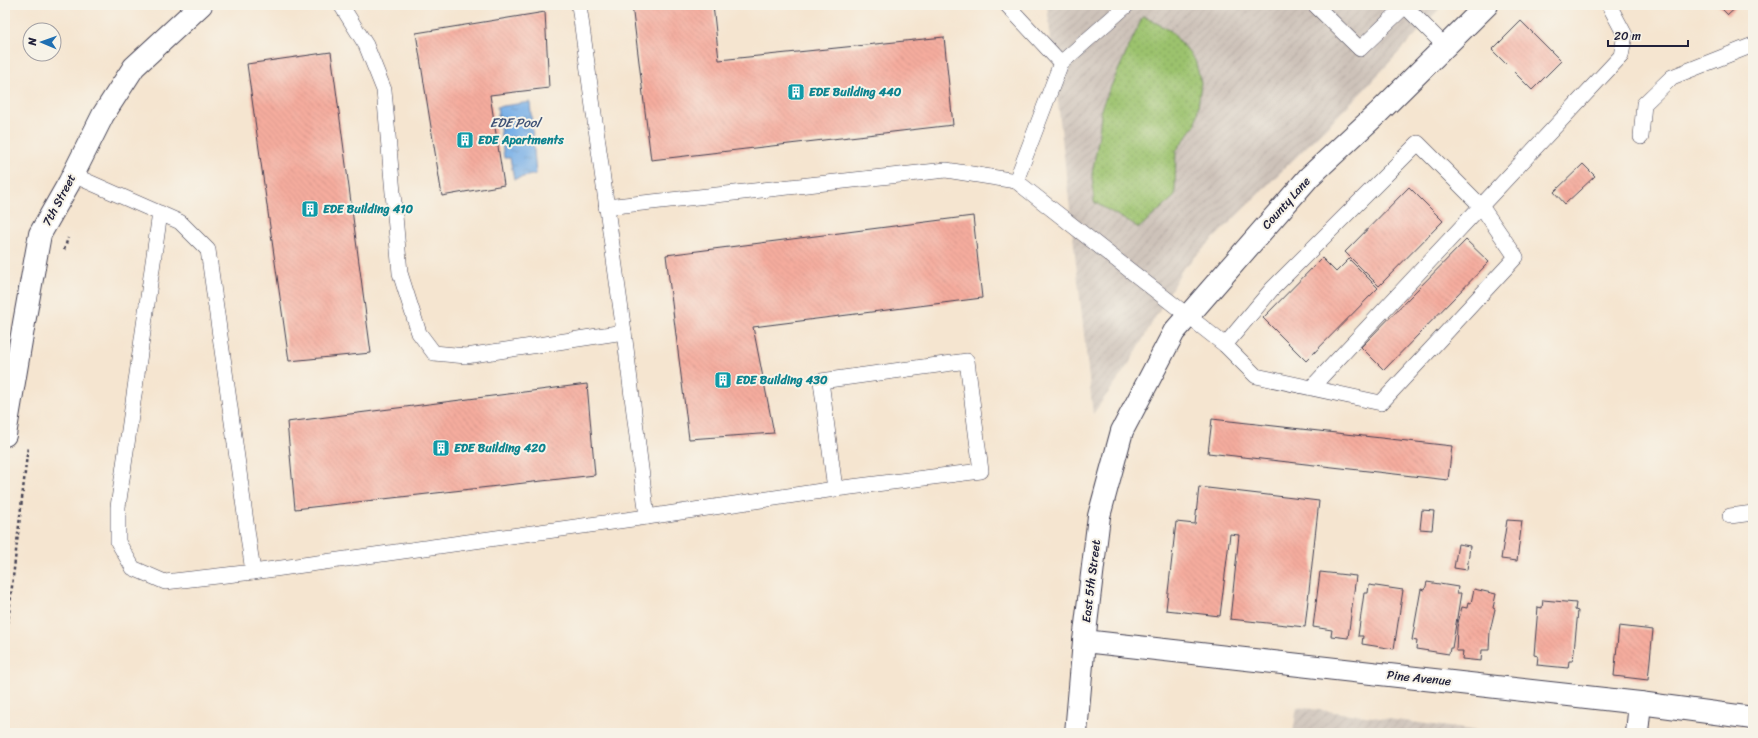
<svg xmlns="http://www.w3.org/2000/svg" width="1758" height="738" viewBox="0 0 1758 738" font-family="Sriracha,sans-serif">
<defs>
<pattern id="industrial-furrows" width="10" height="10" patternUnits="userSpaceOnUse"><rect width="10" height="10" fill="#cdc2b9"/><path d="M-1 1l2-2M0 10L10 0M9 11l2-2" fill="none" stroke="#b0a6a0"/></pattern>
<pattern id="park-dots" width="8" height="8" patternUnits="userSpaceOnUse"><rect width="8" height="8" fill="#9bc26d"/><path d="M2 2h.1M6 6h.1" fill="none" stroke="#85a65f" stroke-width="1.8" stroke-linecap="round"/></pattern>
<pattern id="water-ripples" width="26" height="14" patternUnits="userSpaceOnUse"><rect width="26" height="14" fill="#77afe7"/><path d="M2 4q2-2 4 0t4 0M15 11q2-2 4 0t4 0" fill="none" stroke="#618ebc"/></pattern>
<pattern id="building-back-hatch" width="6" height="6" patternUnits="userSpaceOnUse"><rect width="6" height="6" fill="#f5ac9e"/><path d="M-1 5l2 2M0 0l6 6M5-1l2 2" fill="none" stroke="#d29489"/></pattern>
</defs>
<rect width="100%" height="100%" fill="#f7f3e8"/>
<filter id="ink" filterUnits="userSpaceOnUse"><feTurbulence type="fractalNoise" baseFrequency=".025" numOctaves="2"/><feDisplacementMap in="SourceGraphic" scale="8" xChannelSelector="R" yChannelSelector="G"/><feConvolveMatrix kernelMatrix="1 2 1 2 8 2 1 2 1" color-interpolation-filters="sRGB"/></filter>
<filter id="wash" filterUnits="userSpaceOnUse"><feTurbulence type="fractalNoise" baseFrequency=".012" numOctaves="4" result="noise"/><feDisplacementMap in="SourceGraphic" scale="16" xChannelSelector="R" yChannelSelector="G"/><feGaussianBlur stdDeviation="0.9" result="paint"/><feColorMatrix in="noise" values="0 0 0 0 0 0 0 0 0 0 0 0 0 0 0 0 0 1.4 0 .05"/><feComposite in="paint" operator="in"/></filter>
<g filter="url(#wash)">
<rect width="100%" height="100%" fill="#f5e5d0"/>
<g fill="url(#industrial-furrows)">
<path d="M1047 5H1443L1363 91 1182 270 1129 364 1093 414Z"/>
<path d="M1297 707 1495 733H1293Z"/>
</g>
<path fill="url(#park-dots)" stroke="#5e7254" d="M1143 16 1171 31 1195 60 1201 83 1196 124 1176 151 1175 196 1139 228 1094 202 1092 174 1098 141 1102 106Z"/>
<path fill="url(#water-ripples)" stroke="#4c6891" d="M530 102 536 174 514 179 510 158H504L497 107Z"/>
<g id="blocks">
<g fill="url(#building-back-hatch)">
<path d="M632 5H713L719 60 944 37 953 125 651 160Z"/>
<path d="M1718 5H1739L1728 15Z"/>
<path d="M545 12 549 88 490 95 504 185 442 196 416 33Z"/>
<path d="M1521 21 1561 61 1532 90 1492 50Z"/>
<path d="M331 52 371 353 289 361 247 64Z"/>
<path d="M1583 164 1595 176 1565 204 1554 192Z"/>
<path d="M1409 187 1443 221 1379 286 1345 252Z"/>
<path d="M973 216 982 298 753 327 774 433 689 439 666 255Z"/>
<path d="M1466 240 1489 262 1384 370 1361 347Z"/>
<path d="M1322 258 1336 272 1349 259 1378 288 1306 361 1263 318Z"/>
<path d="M587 384 595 475 295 509 287 422Z"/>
<path d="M1212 419 1452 446 1448 480 1208 453Z"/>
<path d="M1199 487 1319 501 1305 627 1230 619 1239 535 1230 534 1220 616 1166 610 1176 522 1195 524Z"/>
<path d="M1422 510 1434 511 1432 530 1420 529Z"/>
<path d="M1507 520 1522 521 1517 561 1501 559Z"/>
<path d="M1458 544 1470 546 1467 570 1454 568Z"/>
<path d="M1320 572 1356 576 1348 638 1331 636 1332 630 1313 627Z"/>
<path d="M1427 582 1458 587 1457 593H1461L1452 648H1450L1449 654 1416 649 1417 641 1412 640 1421 589 1425 590Z"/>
<path d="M1369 585 1403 590 1394 649 1362 644 1363 636H1358L1364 593H1368Z"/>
<path d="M1474 589 1496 594 1493 608 1495 609 1490 631 1489 650H1482L1481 661 1462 659 1463 651H1456L1457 627 1462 607 1467 608 1468 602 1471 603Z"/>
<path d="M1543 600 1576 603 1575 610 1578 611 1573 661H1569L1568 668 1537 665 1538 656 1534 655 1538 607 1542 608Z"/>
<path d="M1619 626 1653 630 1648 680 1614 676Z"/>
</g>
</g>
</g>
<g filter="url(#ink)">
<use href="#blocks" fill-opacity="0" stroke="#423f51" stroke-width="1"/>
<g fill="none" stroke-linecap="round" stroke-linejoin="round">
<g stroke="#423f51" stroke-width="16">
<g id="service">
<path d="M341 5 366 45 384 90 400 273 419 333 434 353 466 356 624 332 579 5"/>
<path d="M1007 5 1061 63"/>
<path d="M1127 5 1061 63 1016 181 1225 345 1256 376 1381 403 1516 257 1481 206 1311 388"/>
<path d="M1315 5 1360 49 1406 5"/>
<path d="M1404 5 1445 46"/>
<path d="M1641 137 1644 104 1672 77 1753 45"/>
<path d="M73 175 180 222 208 250 253 572 165 582 133 568 118 542V507L160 213"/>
<path d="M606 207 946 170 1016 181"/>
<path d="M1225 345 1272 289 1418 143 1481 206 1621 56 1625 35 1609 5"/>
<path d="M1730 516 1753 513"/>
<path d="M647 517 835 489 981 471 967 361 821 381 835 489"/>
<path d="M253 572 647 517 624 332"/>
</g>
</g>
<g stroke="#423f51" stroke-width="24">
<g id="minor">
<path d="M5 435 24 323 40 234 69 183 103 115 134 67 201 5"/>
<path d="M1084 641 1640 703 1753 718"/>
<path d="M1076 733 1084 641 1099 516 1122 431 1174 332 1309 177 1379 112 1487 5"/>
<path d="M1637 733 1640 703"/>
</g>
</g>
<g stroke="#423f51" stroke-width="2.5" stroke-dasharray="3 3" stroke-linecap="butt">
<path d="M64 250 68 238"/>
<path d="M5 648 28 446"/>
</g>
<use href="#service" stroke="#fff" stroke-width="15"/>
<use href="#minor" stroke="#fff" stroke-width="22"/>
</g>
</g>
<defs>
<g id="building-square" transform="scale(0.9)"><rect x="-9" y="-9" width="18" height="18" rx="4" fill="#0f9aa8" stroke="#f7f3e8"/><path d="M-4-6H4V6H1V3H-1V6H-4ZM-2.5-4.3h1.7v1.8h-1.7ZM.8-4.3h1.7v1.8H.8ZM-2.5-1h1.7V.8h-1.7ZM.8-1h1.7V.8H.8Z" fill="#fff"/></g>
</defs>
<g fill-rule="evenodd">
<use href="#building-square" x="796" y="92"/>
<use href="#building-square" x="465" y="140"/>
<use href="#building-square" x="310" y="209"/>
<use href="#building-square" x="723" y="380"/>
<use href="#building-square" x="441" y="448"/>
</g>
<g text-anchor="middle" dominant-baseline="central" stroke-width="4" stroke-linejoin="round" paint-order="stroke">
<g font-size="12" font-weight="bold" fill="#0d838f" stroke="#f7f3e8" text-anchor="start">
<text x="809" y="92">EDE Building 440</text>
<text x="478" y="140">EDE Apartments</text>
<text x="323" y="209">EDE Building 410</text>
<text x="736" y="380">EDE Building 430</text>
<text x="454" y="448">EDE Building 420</text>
</g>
<g font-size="12" fill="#22223b" stroke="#f7f3e8">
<text transform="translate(59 200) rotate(-62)">7th Street</text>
<text transform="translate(1286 203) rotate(-48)">County Lane</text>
<text transform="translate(1091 581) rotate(-83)">East 5th Street</text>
<text transform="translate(1419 678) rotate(6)">Pine Avenue</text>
</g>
<g font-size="13" font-style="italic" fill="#405377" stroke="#f7f3e8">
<text x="515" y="122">EDE Pool</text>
</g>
</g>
<rect width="1758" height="738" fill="none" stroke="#f7f3e8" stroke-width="20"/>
<g transform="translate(42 42) rotate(272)"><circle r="19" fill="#f7f3e8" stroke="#a29fa3"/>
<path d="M0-3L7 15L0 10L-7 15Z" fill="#1f6fb2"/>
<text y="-6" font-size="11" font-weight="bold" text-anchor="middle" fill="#22223b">N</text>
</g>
<path d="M1608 40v6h80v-6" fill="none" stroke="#22223b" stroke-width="2"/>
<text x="1614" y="40" font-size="12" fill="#22223b" stroke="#f7f3e8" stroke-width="3" paint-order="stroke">20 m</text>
</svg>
